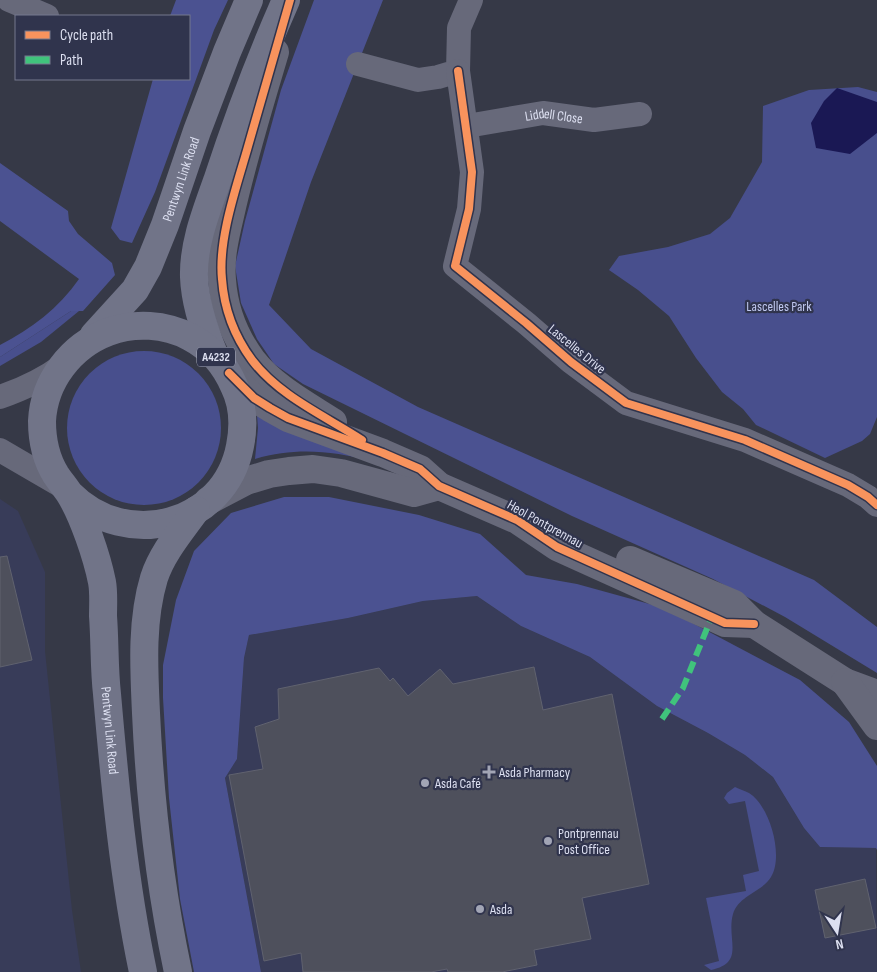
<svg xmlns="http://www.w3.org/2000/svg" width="877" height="972" viewBox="0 0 877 972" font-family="'Sofia Sans Condensed',sans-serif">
<rect width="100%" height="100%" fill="#363947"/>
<g fill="#383c59">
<path d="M0 499 18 511 45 572V651L72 910 81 972H0Z"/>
<path d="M477 596 521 626 590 657 657 706 708 733 745 755 773 777 804 828 820 847 876 848 877 972H261L225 778 237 759 244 658 249 635 348 618 423 601Z"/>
</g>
<g fill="#484f8d">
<path d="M858 87 877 92V417L870 434 862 441 825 458 756 425 743 409 722 392 696 358 669 316 638 290 609 270 619 256 668 247 710 234 730 218 762 162 763 106 809 90Z"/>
<path d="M71 311H79L41 342 0 366V357Z"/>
<circle cx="144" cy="428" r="77"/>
<path d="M257 415 372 461C331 451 297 447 255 459L258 428Z"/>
<path d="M735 787C739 789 745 791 749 793 770 806 784 856 771 877 761 893 739 895 733 914 726 939 746 963 711 970L704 965 719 961 706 898 746 891 743 875 759 871 745 801 729 804 724 798 727 793Z"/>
</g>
<g fill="#4b5291">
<path d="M176 0H228L214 30 155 192 132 243 120 240 111 228 153 79H189V16H170Z"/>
<path d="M314 0H383L311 182 269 305 311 349 418 407 814 580 877 627V673L785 617 713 579 572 516 303 384 274 364 257 339 241 303 235 266 245 221 281 90Z"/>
<path d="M0 163 68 211 69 221 78 234 112 263 115 275 83 311H71L0 357V345C31 329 59 308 79 279L0 221Z"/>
<path d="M284 497H329L419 515 480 534 526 575 577 584 664 608 800 680 849 722 877 766V850L876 848 820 847 804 828 773 777 745 755 708 733 657 706 590 657 521 626 477 596 423 601 348 618 249 635 244 658 237 759 225 778 261 972H194L180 899 169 798 163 698V665L176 600 194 551 231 513Z"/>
</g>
<path fill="#1a1854" d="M837 88 877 102V133L850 154 816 148 811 123 824 101Z"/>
<g fill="#4e505c" stroke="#60626f">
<path d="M7 556 32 660 0 667V557Z"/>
<path d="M534 667 543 710 612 694 649 884 582 898 591 939 534 950 537 965 502 972H448L447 969 431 972H303L301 953 264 961 229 775 263 769 255 727 279 719 278 689 379 668 390 681 393 678 408 696 440 669 453 684Z"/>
<path d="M865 879 876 928 825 938 815 890Z"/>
</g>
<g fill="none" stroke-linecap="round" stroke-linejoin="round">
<g stroke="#67697a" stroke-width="24">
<path d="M9 0 47 16"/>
<path d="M358 64 418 80 438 77 458 71 459 28 471 0"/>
<path d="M458 71 472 172 469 209 455 266 526 323 571 362 626 403 745 440 848 485 868 497 877 505"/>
<path id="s1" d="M467 126 543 113 594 120 640 114"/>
<path d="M0 397C23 389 43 380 63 365"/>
<path d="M0 450 65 488"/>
</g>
<g stroke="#67697a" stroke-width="28">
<path d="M275 52C259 106 242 161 230 216 225 237 220 258 222 280 224 309 235 337 252 360 273 387 305 404 333 422"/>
<path d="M229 373 254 398 270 408 288 418 383 453 420 469 439 486 517 520 557 547 725 623 754 624"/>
<path d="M208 501 246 481 269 474 289 471 313 469 341 473 414 493 439 486"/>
<path d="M630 560 734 604 754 624 845 682 877 694"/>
<path d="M845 682 877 726"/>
</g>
<g stroke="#717488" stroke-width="28">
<path id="s2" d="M94 335 135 290 148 267 165 225 197 131 227 52 249 0"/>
<path d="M214 354C204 330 195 304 194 277 193 244 206 212 217 181 237 120 260 59 286 0"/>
<path id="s3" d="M70 494C126 551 225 526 240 446 244 426 243 404 234 386 225 365 211 348 190 337 165 324 135 322 108 332 71 346 44 381 42 421 42 439 46 459 56 475 60 481 65 487 69 493 83 515 97 557 102 582 104 593 103 605 103 616 105 642 104 668 107 694 115 787 124 881 143 972"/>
<path d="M178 972C160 887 150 800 146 713 144 669 141 621 154 578 162 553 181 531 196 510"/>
</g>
<path stroke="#40c37c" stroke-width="6" stroke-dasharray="12 6" stroke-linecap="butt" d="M662 719 683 688 712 616"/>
<g stroke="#30344d" stroke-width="11">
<g id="cycleway">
<path d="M290 0C276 50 261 100 247 150 236 188 218 240 222 279 224 308 235 337 252 360 279 396 325 416 362 440"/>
<path d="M458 71 472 172 469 209 455 266 526 323 571 362 626 403 745 440 848 485 868 497 877 505"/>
<path d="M229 373 254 398 270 408 288 418 383 453 420 469 439 486 517 520 557 547 725 623 754 624"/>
</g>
</g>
<use href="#cycleway" stroke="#f8935d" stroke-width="8"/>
</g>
<g fill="#a2a5b5" stroke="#30344d" stroke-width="2">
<path d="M486.5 764.5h5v5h5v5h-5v5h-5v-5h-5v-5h5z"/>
<circle cx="425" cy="783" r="5"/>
<circle cx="548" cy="841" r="5"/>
<circle cx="480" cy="909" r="5"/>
</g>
<g text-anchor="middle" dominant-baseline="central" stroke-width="4.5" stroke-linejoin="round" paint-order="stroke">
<rect fill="#30344d" stroke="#a8acbf" stroke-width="1" x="197" y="347.5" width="38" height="19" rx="4"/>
<g font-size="12" font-weight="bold" fill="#dcdff0">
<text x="216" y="357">A4232</text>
</g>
<g font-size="14" fill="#dcdff0" stroke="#30344d">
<text stroke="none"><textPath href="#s1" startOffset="88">Liddell Close</textPath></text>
<text stroke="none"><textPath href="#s2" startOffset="181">Pentwyn Link Road</textPath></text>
<text transform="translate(577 349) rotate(39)">Lascelles Drive</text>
<text transform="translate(545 524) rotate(29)">Heol Pontprennau</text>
<text stroke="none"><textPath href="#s3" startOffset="870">Pentwyn Link Road</textPath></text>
</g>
<g font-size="14" fill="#c0c8f0" stroke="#30344d">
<text x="779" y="306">Lascelles Park</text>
</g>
<g font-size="14" fill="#dcdff0" stroke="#30344d" text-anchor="start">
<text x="499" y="772">Asda Pharmacy</text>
<text x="435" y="783">Asda Café</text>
<text x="558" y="833">Pontprennau<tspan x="558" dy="16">Post Office</tspan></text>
<text x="490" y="909">Asda</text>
</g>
</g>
<rect x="15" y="15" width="175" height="65" fill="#30344d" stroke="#75788e"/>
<rect x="25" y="31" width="25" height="8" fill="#f8935d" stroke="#75788e"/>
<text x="60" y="40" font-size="15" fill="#dcdff0">Cycle path</text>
<rect x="25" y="56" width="25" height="8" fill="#40c37c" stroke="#75788e"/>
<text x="60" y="65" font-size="15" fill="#dcdff0">Path</text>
<g transform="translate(837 932) rotate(168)" stroke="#30344d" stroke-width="4" paint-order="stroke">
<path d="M0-4L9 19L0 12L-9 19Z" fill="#dcdff0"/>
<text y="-8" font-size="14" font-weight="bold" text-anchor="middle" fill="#dcdff0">N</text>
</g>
</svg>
